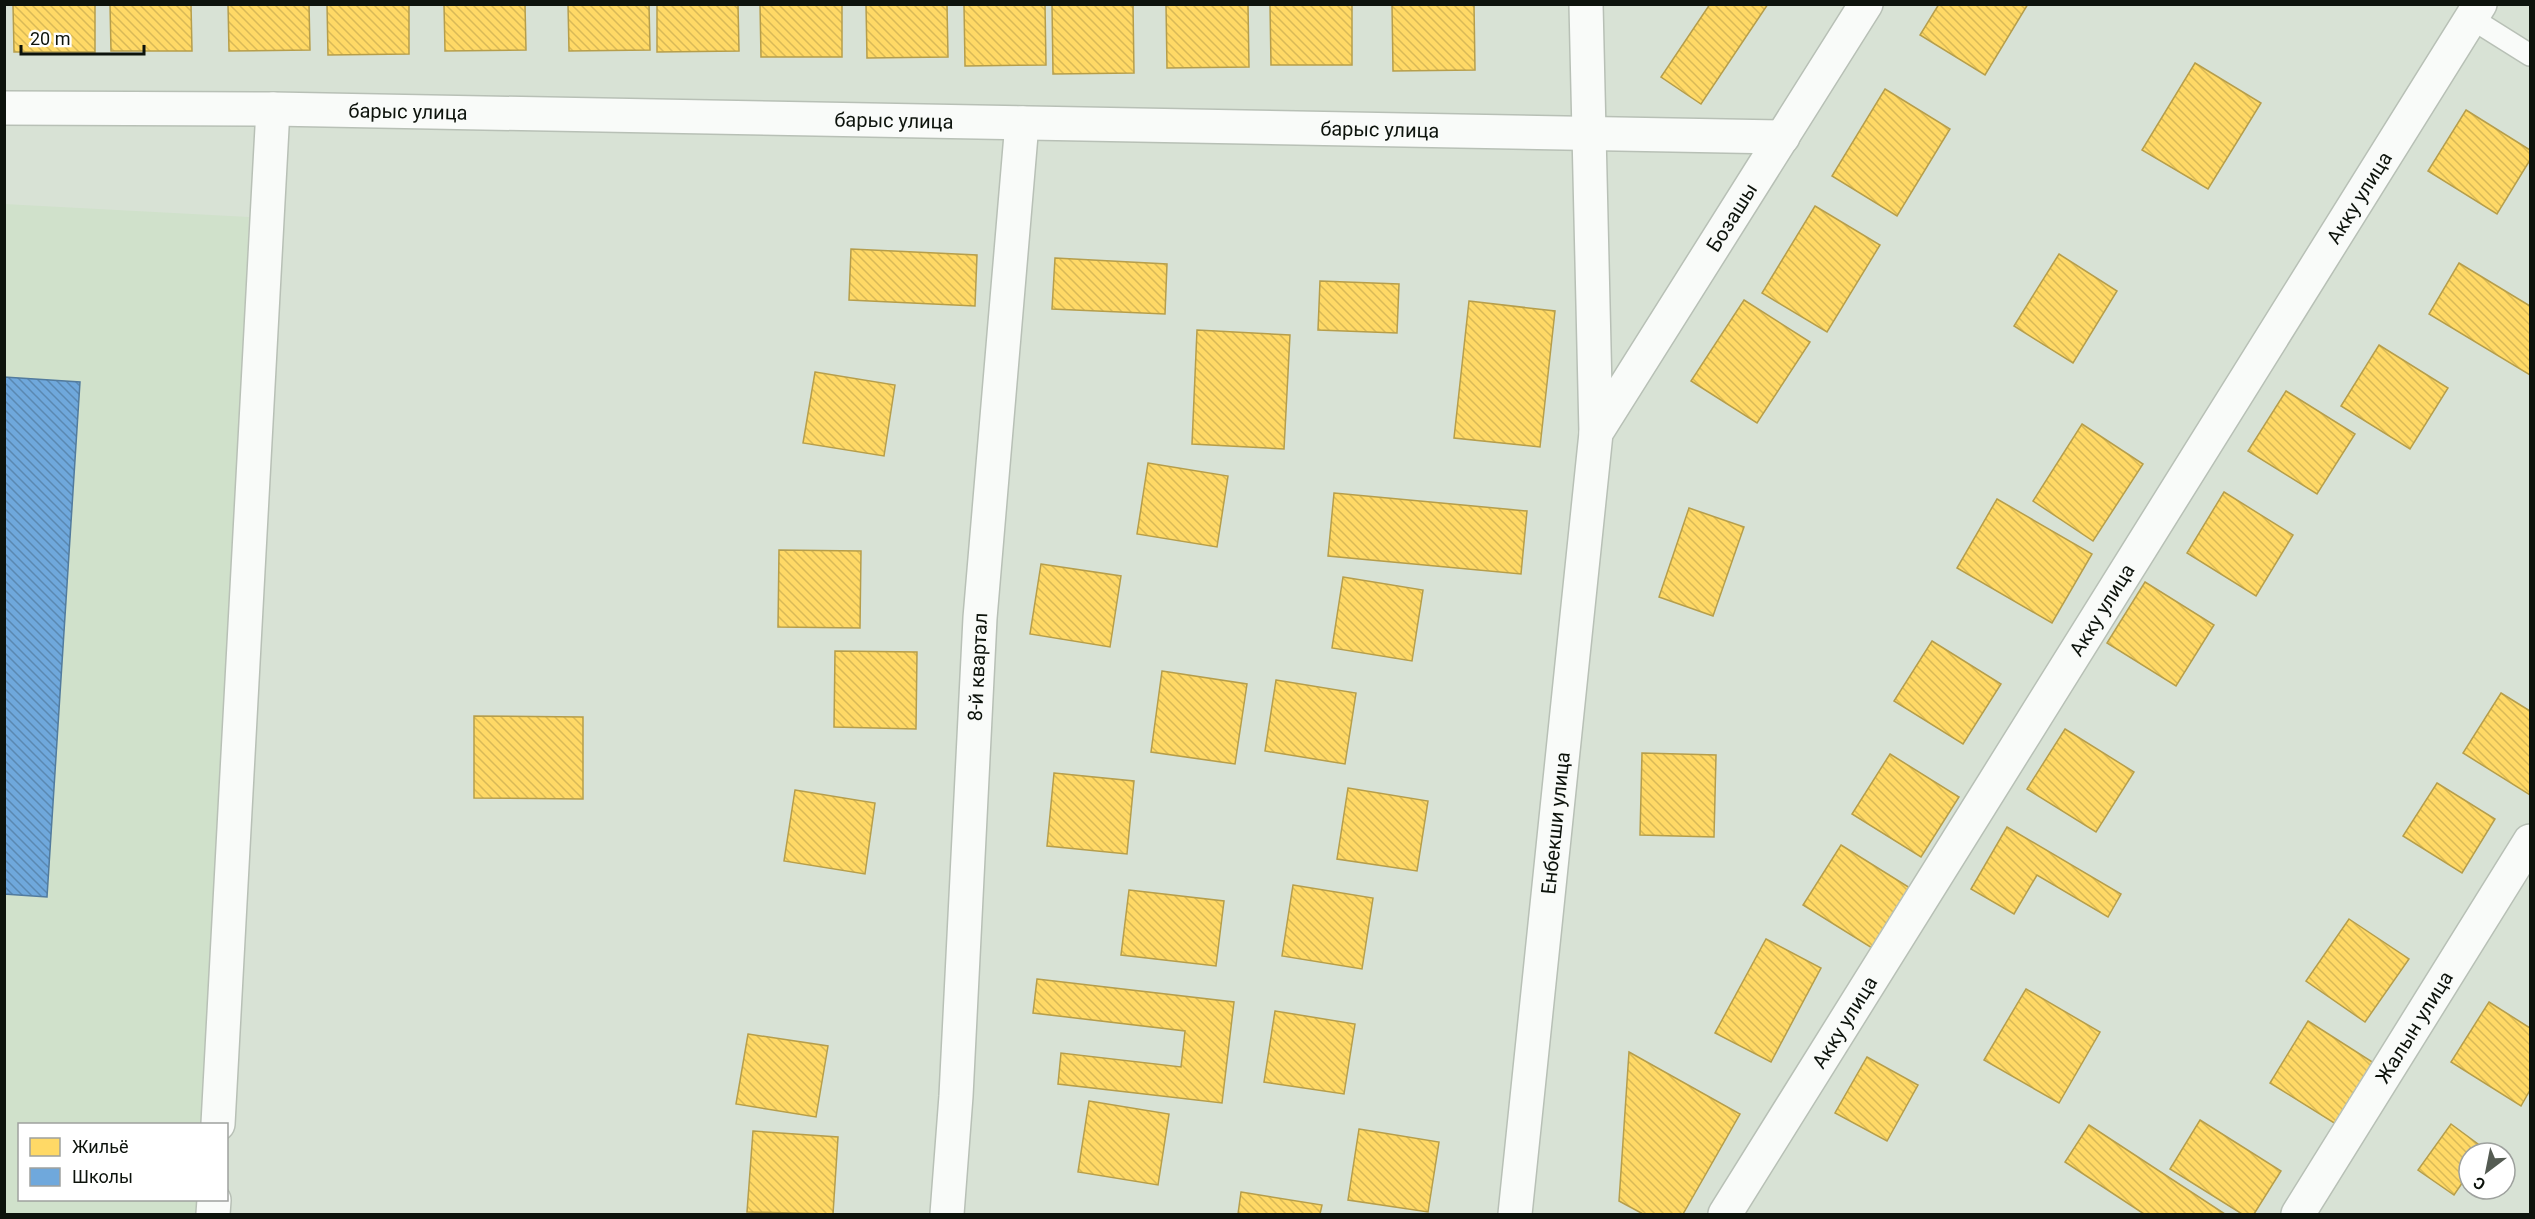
<svg xmlns="http://www.w3.org/2000/svg" width="2535" height="1219" viewBox="0 0 2535 1219" font-family="Roboto,sans-serif">
<defs>
<pattern id="homes-back-hatch" width="6" height="6" patternUnits="userSpaceOnUse" patternTransform="scale(1.5)"><rect width="6" height="6" fill="#ffd966"/><path d="M-1 5l2 2M0 0l6 6M5-1l2 2" fill="none" stroke="#d9b957"/></pattern>
<pattern id="schools-back-hatch" width="6" height="6" patternUnits="userSpaceOnUse" patternTransform="scale(1.5)"><rect width="6" height="6" fill="#6fa8dc"/><path d="M-1 5l2 2M0 0l6 6M5-1l2 2" fill="none" stroke="#5a88b1"/></pattern>
</defs>
<rect width="100%" height="100%" fill="#d8e2d5"/>
<path fill="#d0e1cb" d="M4 204 249 217 205 1124H20V1200H201V1214H5Z"/>
<g fill="url(#homes-back-hatch)" stroke="#b69e4b" stroke-width="1.5">
<path d="M13 4H95V52H14Z"/>
<path d="M110 4H191L192 51H111Z"/>
<path d="M228 4H309L310 50 229 51Z"/>
<path d="M327 4H409V54L328 55Z"/>
<path d="M444 4H525L526 50 445 51Z"/>
<path d="M568 4H649L650 50 569 51Z"/>
<path d="M657 4H738L739 51 657 52Z"/>
<path d="M760 4H842V57H761Z"/>
<path d="M866 4H947L948 57 867 58Z"/>
<path d="M964 4H1045L1046 65 965 66Z"/>
<path d="M1052 4H1133L1134 73 1053 74Z"/>
<path d="M1166 4H1248L1249 67 1167 68Z"/>
<path d="M1270 4H1352V65H1271Z"/>
<path d="M1392 4H1474L1475 70 1393 71Z"/>
<path d="M1710 4H1768L1701 104 1661 77Z"/>
<path d="M1939 4H2028L1985 75 1920 35Z"/>
<path d="M2195 63 2261 103 2208 189 2142 150Z"/>
<path d="M1885 89 1950 129 1897 216 1832 176Z"/>
<path d="M2466 110 2530 150V160L2497 214 2428 171Z"/>
<path d="M1815 206 1880 245 1827 332 1762 293Z"/>
<path d="M851 249 977 255 975 306 849 300Z"/>
<path d="M2059 254 2117 291 2073 363 2014 326Z"/>
<path d="M1055 258 1167 264 1165 314 1052 309Z"/>
<path d="M2459 263 2530 306V375L2429 314Z"/>
<path d="M1320 281 1399 284 1397 333 1318 330Z"/>
<path d="M1744 300 1810 342 1757 423 1691 381Z"/>
<path d="M1469 301 1555 311 1540 447 1454 438Z"/>
<path d="M1197 330 1290 335 1284 449 1192 444Z"/>
<path d="M2379 345 2448 388 2410 449 2341 406Z"/>
<path d="M815 372 895 385 884 456 803 443Z"/>
<path d="M2286 391 2355 434 2317 494 2248 451Z"/>
<path d="M2082 424 2143 464 2093 541 2033 501Z"/>
<path d="M1148 463 1228 476 1217 547 1137 534Z"/>
<path d="M2224 492 2293 535 2256 596 2187 553Z"/>
<path d="M1334 493 1527 511 1521 574 1328 556Z"/>
<path d="M1997 499 2092 554 2052 623 1957 568Z"/>
<path d="M1689 508 1744 527 1713 616 1659 597Z"/>
<path d="M779 550 861 551 860 628 778 627Z"/>
<path d="M1041 564 1121 576 1110 647 1030 634Z"/>
<path d="M1343 577 1423 590 1412 661 1332 648Z"/>
<path d="M2145 582 2214 625 2176 686 2107 643Z"/>
<path d="M1932 641 2001 684 1963 744 1894 701Z"/>
<path d="M835 651 917 652 916 729 834 727Z"/>
<path d="M1162 671 1247 684 1235 764 1151 752Z"/>
<path d="M1276 680 1356 693 1345 764 1265 751Z"/>
<path d="M2501 693 2530 711V795L2463 753Z"/>
<path d="M474 716 583 717V799L474 798Z"/>
<path d="M2065 729 2134 772 2096 832 2027 789Z"/>
<path d="M1642 753 1716 755 1714 837 1640 835Z"/>
<path d="M1890 754 1959 797 1921 857 1852 814Z"/>
<path d="M1054 773 1134 781 1127 854 1047 846Z"/>
<path d="M2437 783 2495 819 2462 873 2403 836Z"/>
<path d="M1348 788 1428 801 1417 871 1337 859Z"/>
<path d="M795 790 875 803 865 874 784 861Z"/>
<path d="M2007 827 2121 894 2108 917 2037 875 2014 914 1971 889Z"/>
<path d="M1841 845 1910 888 1872 948 1803 905Z"/>
<path d="M1293 885 1373 898 1362 969 1282 956Z"/>
<path d="M1129 890 1224 901 1216 966 1121 955Z"/>
<path d="M2349 919 2409 959 2365 1022 2306 981Z"/>
<path d="M1766 939 1821 968 1771 1062 1715 1033Z"/>
<path d="M1037 979 1234 1002 1222 1103 1058 1084 1061 1053 1181 1067 1185 1031 1033 1013Z"/>
<path d="M2026 989 2100 1032 2059 1103 1984 1060Z"/>
<path d="M2489 1002 2530 1028V1090L2521 1106 2451 1062Z"/>
<path d="M1275 1011 1355 1024 1344 1094 1264 1082Z"/>
<path d="M2308 1021 2377 1065 2339 1126 2270 1083Z"/>
<path d="M748 1034 828 1046 816 1117 736 1104Z"/>
<path d="M1629 1052 1740 1114 1683 1214H1643L1619 1201Z"/>
<path d="M1867 1057 1918 1085 1887 1141 1835 1113Z"/>
<path d="M1089 1101 1169 1114 1158 1185 1078 1172Z"/>
<path d="M2200 1120 2281 1171 2254 1214H2242L2170 1169Z"/>
<path d="M2451 1124 2486 1150 2484 1153H2469V1173L2454 1195 2418 1170Z"/>
<path d="M2089 1125 2225 1214H2144L2065 1162Z"/>
<path d="M1359 1129 1439 1142 1428 1212 1348 1200Z"/>
<path d="M753 1131 838 1137 833 1214 747 1212Z"/>
<path d="M1241 1192 1322 1205 1320 1214H1238Z"/>
</g>
<path fill="url(#schools-back-hatch)" stroke="#527b9e" stroke-width="1.5" d="M4 377 80 382 47 897 4 894Z"/>
<g fill="none" stroke-linecap="round" stroke-linejoin="round">
<g stroke="#b8c0b6" stroke-width="24">
<path id="service" d="M2471 18 2530 55"/>
</g>
<g stroke="#b8c0b6" stroke-width="36">
<g id="minor">
<path d="M1586 4 1596 433"/>
<path id="s1" d="M4 108 273 109 1783 137"/>
<path d="M218 1124 273 109"/>
<path d="M213 1214 214 1200"/>
<path id="s2" d="M947 1214 956 1096 980 618 1022 123"/>
<path id="s3" d="M1725 1214 2480 4"/>
<path id="s4" d="M2298 1214 2530 841"/>
</g>
</g>
<g stroke="#b8c0b6" stroke-width="36">
<g id="tertiary">
<path id="s5" d="M1515 1214 1596 433 1866 4"/>
</g>
</g>
<use href="#service" stroke="#f9fbf9" stroke-width="21"/>
<use href="#minor" stroke="#f9fbf9" stroke-width="33"/>
<use href="#tertiary" stroke="#f9fbf9" stroke-width="33"/>
</g>
<g text-anchor="middle" dominant-baseline="central" stroke-width="6" stroke-linejoin="round" paint-order="stroke">
<g font-size="20" fill="#0d130c" stroke="#fff">
<text stroke="none"><textPath href="#s1" startOffset="404">барыс улица</textPath></text>
<text stroke="none"><textPath href="#s1" startOffset="890">барыс улица</textPath></text>
<text stroke="none"><textPath href="#s1" startOffset="1376">барыс улица</textPath></text>
<text stroke="none"><textPath href="#s3" startOffset="1198">Акку улица</textPath></text>
<text stroke="none"><textPath href="#s5" startOffset="1040">Бозашы</textPath></text>
<text stroke="none"><textPath href="#s3" startOffset="712">Акку улица</textPath></text>
<text stroke="none"><textPath href="#s2" startOffset="548">8-й квартал</textPath></text>
<text stroke="none"><textPath href="#s5" startOffset="393">Енбекши улица</textPath></text>
<text stroke="none"><textPath href="#s3" startOffset="226">Акку улица</textPath></text>
<text stroke="none"><textPath href="#s4" startOffset="220">Жалын улица</textPath></text>
</g>
</g>
<rect width="2535" height="1219" fill="none" stroke="#0d130c" stroke-width="12"/>
<rect x="18" y="1123" width="210" height="78" fill="#ffffff" stroke="#9ea19e" stroke-width="1.5"/>
<rect x="30" y="1138" width="30" height="18" fill="#ffd966" stroke="#9ea19e" stroke-width="1.5"/>
<text x="72" y="1153" font-size="18" fill="#0d130c">Жильё</text>
<rect x="30" y="1168" width="30" height="18" fill="#6fa8dc" stroke="#9ea19e" stroke-width="1.5"/>
<text x="72" y="1183" font-size="18" fill="#0d130c">Школы</text>
<g transform="translate(2487 1171) rotate(212)"><circle r="28" fill="#ffffff" stroke="#9ea19e" stroke-width="1.5"/>
<path d="M0-4.5L10 22L0 15L-10 22Z" fill="#545b52"/>
<text y="-9" font-size="16" font-weight="bold" text-anchor="middle" fill="#0d130c">С</text>
</g>
<path d="M21 45v9h123v-9" fill="none" stroke="#0d130c" stroke-width="3"/>
<text x="30" y="45" font-size="18" fill="#0d130c" stroke="#ffffff" stroke-width="4.5" paint-order="stroke">20 m</text>
</svg>
